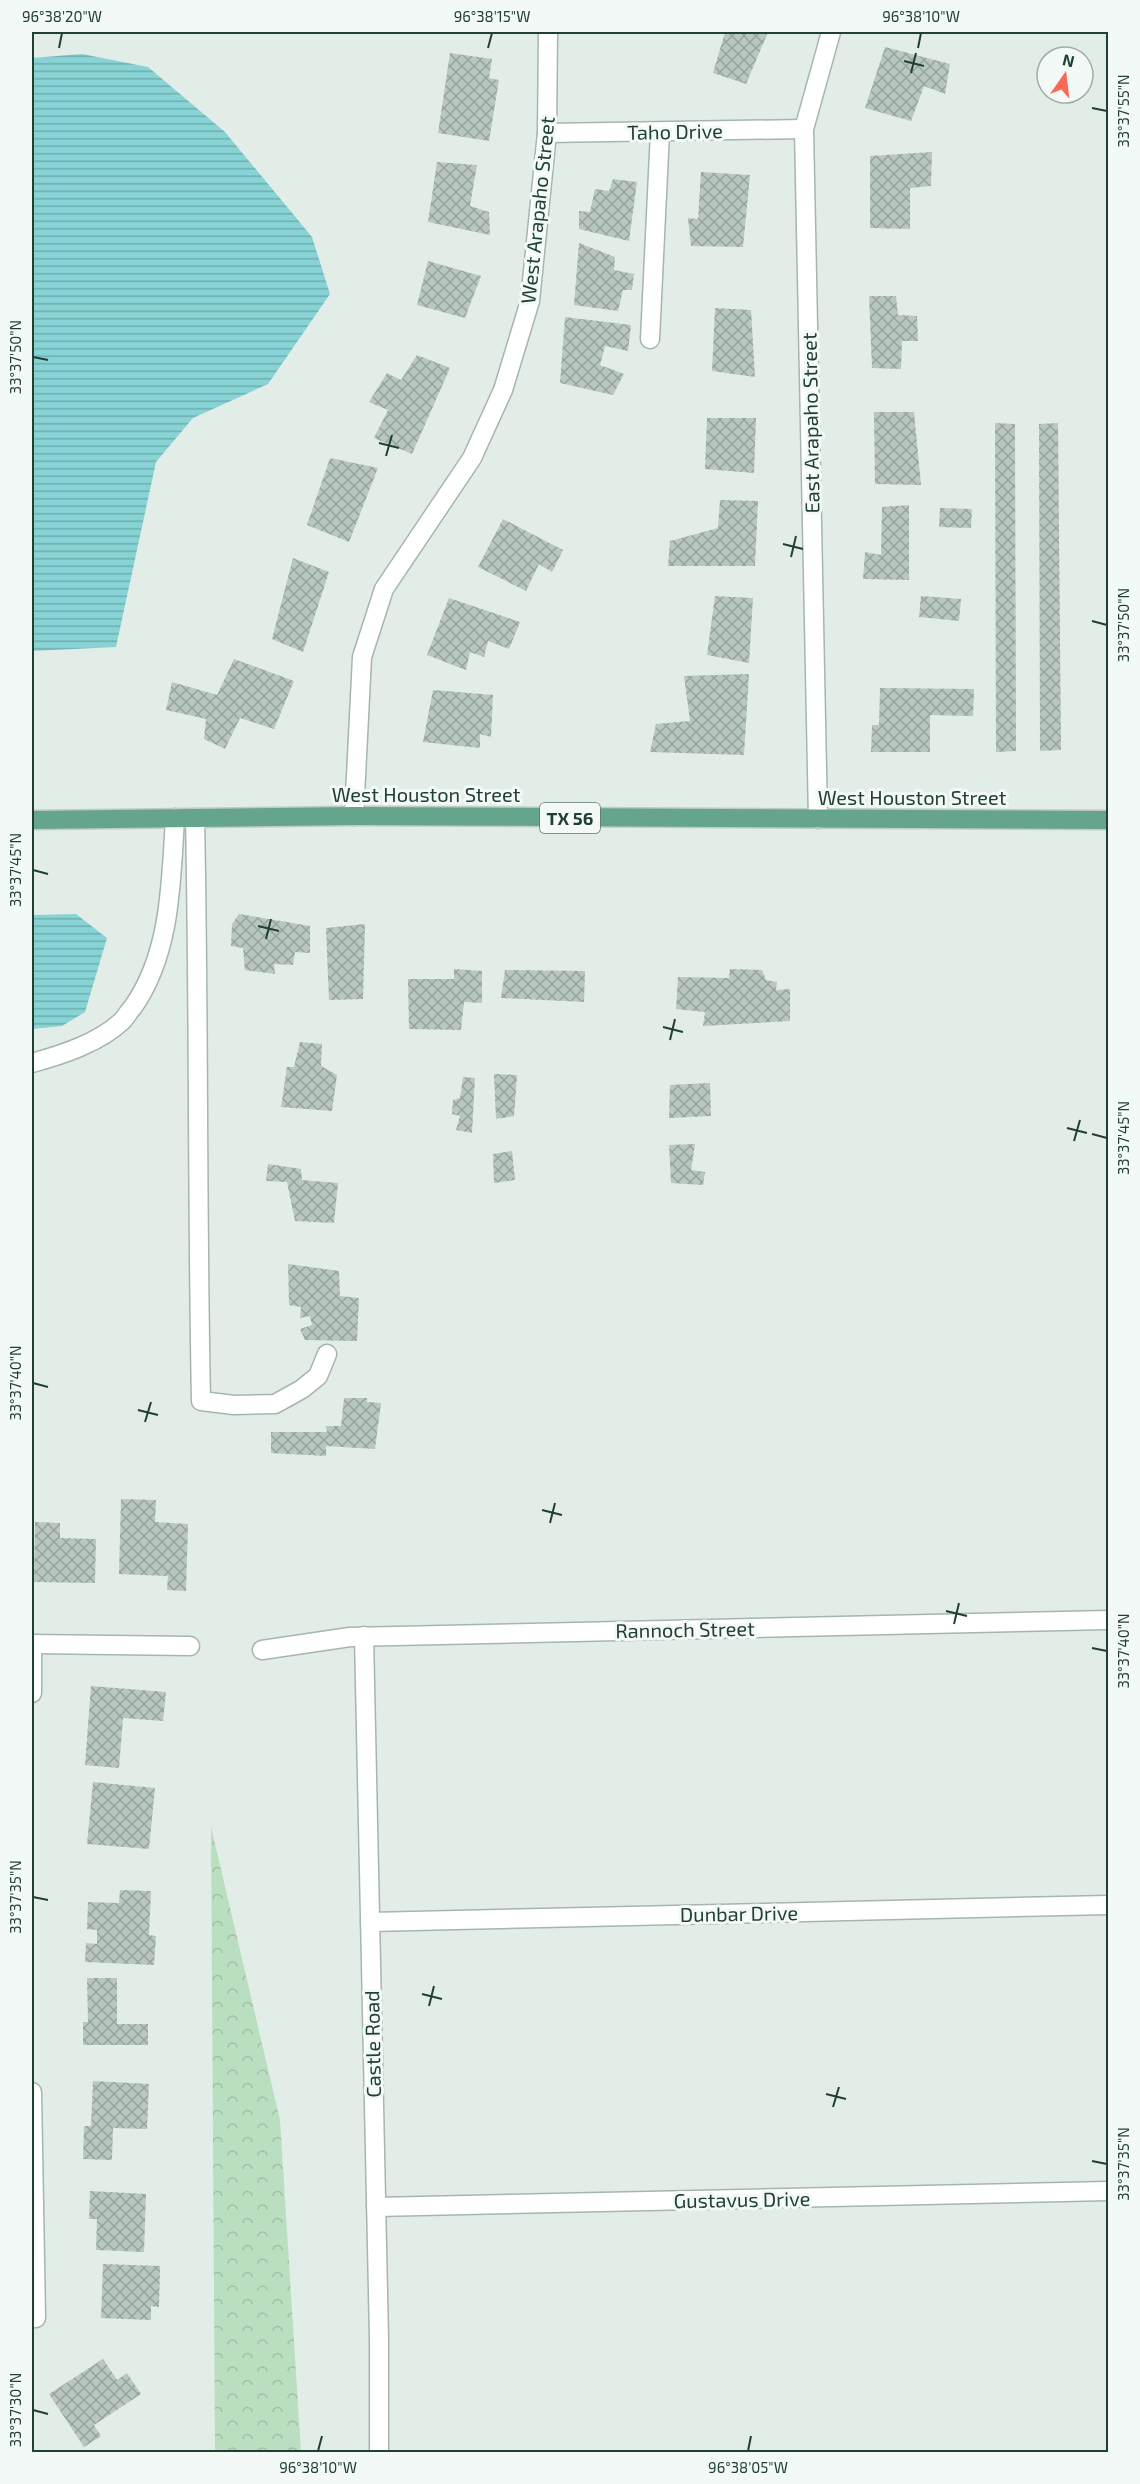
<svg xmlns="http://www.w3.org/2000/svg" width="1140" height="2484" viewBox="0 0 1140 2484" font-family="'Exo 2',sans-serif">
<defs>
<pattern id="forest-crowns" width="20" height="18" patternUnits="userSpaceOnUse" patternTransform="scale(1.5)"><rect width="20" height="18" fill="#badfc0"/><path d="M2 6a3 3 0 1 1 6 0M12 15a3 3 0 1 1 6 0" fill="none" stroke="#a0c0a6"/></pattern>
<pattern id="water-rules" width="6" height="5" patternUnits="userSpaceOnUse" patternTransform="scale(1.5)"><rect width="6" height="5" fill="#88d3d5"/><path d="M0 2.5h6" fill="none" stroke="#6fadae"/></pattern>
<pattern id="building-cross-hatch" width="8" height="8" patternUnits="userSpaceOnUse" patternTransform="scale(1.5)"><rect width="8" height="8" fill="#b8c8c0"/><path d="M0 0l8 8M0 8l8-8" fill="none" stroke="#95a49d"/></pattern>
</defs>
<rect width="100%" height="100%" fill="#e3ede7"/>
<path fill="url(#forest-crowns)" d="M211 1827 280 2120 301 2452H215Z"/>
<g fill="url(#water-rules)">
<path d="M82 54 148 67 225 132 312 237 330 294 268 384 193 418 156 462 116 647 32 651V58Z"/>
<path d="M76 914 107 938 85 1012 62 1026 32 1029V915Z"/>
</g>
<g fill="url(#building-cross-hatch)">
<path d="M725 32H768L746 84 713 73Z"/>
<path d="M885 47 950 64 945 94 924 86 911 121 865 108Z"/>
<path d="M450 53 492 59 489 78 499 80 489 141 438 133Z"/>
<path d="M932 152 931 186 910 188V229L870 228V156Z"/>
<path d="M437 162 477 165 470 206 489 212 490 235 428 222Z"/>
<path d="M701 172 750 175 743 247 691 246 688 218 698 219Z"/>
<path d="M613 179 637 182 629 241 579 229V211L590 212 595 189 609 191Z"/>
<path d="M579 243 615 257 614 270 634 274 632 290H623L618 311 574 305Z"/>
<path d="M428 261 481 276 465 318 417 305Z"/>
<path d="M869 296H896L898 315 917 316 918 341H902L901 369 872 368Z"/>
<path d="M715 308 751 310 755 377 712 371Z"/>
<path d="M565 317 631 325 628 351 605 346 600 365 624 374 613 395 560 383Z"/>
<path d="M417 355 450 368 412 454 374 438 388 410 369 402 387 373 401 380Z"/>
<path d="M874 412H914L921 485 875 484Z"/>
<path d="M707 418H756L754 473 705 469Z"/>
<path d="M995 423 1015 424 1016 751 996 752Z"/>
<path d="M1058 423 1061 750 1040 751 1039 424Z"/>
<path d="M330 458 378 468 349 542 307 525Z"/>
<path d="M720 500 758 501 755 566H668L670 541 718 528Z"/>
<path d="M909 505V580L863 579 865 552 881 555 882 507Z"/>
<path d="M940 508 972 509 971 528 939 527Z"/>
<path d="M503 519 563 550 552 572 539 564 526 591 478 567Z"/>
<path d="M293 558 329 572 303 652 272 639Z"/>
<path d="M715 596 753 598 749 663 707 655Z"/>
<path d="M921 596 961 599 959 621 919 617Z"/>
<path d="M449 598 520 622 509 649 488 641 484 657 470 652 466 670 427 655Z"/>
<path d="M234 659 294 681 274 729 240 718 225 749 204 739 206 719 166 710 172 682 217 695Z"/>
<path d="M749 674 744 755 650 752 656 724 690 721 684 676Z"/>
<path d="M880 688 974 689 973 716 930 715V752H871L872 725H879Z"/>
<path d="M433 690 493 695 491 737 480 734V748L423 742Z"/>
<path d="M239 914 310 926V953L295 952 293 965 274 964 275 974 245 970 243 948 231 946 232 924Z"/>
<path d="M365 924 363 999 329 1000 326 928Z"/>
<path d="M454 969 482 971V1003L464 1002 461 1030 409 1029 408 979H454Z"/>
<path d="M730 969 762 970 766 980 777 982 776 990 790 989V1021L703 1026 705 1012 676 1009 678 977 729 978Z"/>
<path d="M505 970 585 971 584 1002 501 998Z"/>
<path d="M300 1042 322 1044 321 1066 337 1075 332 1111 281 1107 287 1067H294Z"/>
<path d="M494 1074 517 1075 514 1116 496 1119Z"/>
<path d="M463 1077 475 1078 472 1133 456 1130 460 1116 452 1114 453 1100 460 1098Z"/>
<path d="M710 1083 711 1116 669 1118 670 1085Z"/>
<path d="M695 1144 691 1170 705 1172 703 1185 671 1183 669 1145Z"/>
<path d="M512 1151 515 1180 494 1183 493 1154Z"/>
<path d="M268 1164 301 1169 302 1180 338 1183 334 1223 295 1221 287 1182 266 1181Z"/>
<path d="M288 1264 339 1271 340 1296 359 1298 357 1341 305 1340 300 1329 312 1325 310 1316 300 1318 301 1307 289 1305Z"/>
<path d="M344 1398H367V1402L381 1403 375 1449 326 1446V1456L271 1453V1432H327L326 1426H341Z"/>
<path d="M121 1499 156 1500 155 1522 188 1524 186 1591 167 1590 168 1576 119 1574Z"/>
<path d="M35 1522 60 1523V1538L96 1539 95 1583 34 1582Z"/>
<path d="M91 1686 166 1692 163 1721 123 1718 119 1768 85 1765Z"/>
<path d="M93 1782 155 1788 149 1849 87 1844Z"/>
<path d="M120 1890 151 1891 149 1935 156 1936 154 1965 85 1962 86 1943 97 1944V1930L87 1929 88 1902 119 1903Z"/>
<path d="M87 1978H117V2024H148V2045H83V2022H88Z"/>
<path d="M93 2081 149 2084 147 2129 113 2128 112 2160 83 2159 84 2126H91Z"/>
<path d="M90 2191 146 2194 144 2252 96 2250 97 2219H89Z"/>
<path d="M103 2264 160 2266 159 2307 151 2306V2320L101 2318Z"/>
<path d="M103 2359 117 2380 127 2373 141 2394 94 2425 101 2436 84 2447 49 2394Z"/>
</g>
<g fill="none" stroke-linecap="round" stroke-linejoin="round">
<g stroke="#a5b6ae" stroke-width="21">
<g id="minor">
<path d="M547 133 804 129"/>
<path d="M650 339 660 132"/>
<path d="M354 816 362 657 384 589 472 458 503 390 530 301 547 133 548 32"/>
<path d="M195 818C199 1012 197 1207 201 1401L234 1405 275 1404 302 1389 318 1376 327 1354"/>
<path d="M818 819 804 129 831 32"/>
<path d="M32 1063C61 1055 99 1043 122 1021 126 1017 129 1011 133 1007 171 953 171 882 175 818"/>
<path d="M364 1636 379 2339V2452"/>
<path d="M32 1644 190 1646"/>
<path d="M262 1650 350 1637 1108 1620"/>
<path d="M32 1693V1644"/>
<path d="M370 1922 1108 1905"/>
<path d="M32 2092 36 2318H32"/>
<path d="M376 2207 1108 2191"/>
</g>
</g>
<g stroke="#c1cac6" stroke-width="21">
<path id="major" d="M32 820 354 816 1108 820"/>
</g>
<use href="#minor" stroke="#fff" stroke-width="18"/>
<use href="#major" stroke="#65a58c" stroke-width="18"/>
</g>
<path fill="none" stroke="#214034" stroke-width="2" d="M59 48 62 33M488 48 492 33M918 48 921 33M904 61 924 66M911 73 916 53M1092 108 1107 111M33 357 48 360M379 443 399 448M386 456 392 435M783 544 803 549M791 557 796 536M1092 621 1107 625M33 870 48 874M258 926 279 931M266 939 271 919M663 1027 683 1032M670 1040 675 1019M1067 1128 1087 1133M1092 1134 1107 1138M1074 1141 1080 1120M33 1383 48 1387M138 1410 158 1415M145 1422 151 1402M542 1510 562 1515M550 1523 555 1503M946 1611 967 1616M954 1624 959 1603M1092 1648 1107 1651M33 1897 48 1900M422 1994 442 1999M429 2006 434 1986M826 2094 846 2099M833 2107 839 2087M1092 2161 1107 2164M33 2410 48 2414M318 2451 322 2436M748 2451 751 2436"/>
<g text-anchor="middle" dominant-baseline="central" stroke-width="6" stroke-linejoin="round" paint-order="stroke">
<rect fill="#f3f9f6" stroke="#60786e" stroke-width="1.5" x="540" y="803" width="60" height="30" rx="4.5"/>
<g font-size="18" font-weight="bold" fill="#214034">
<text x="570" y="818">TX 56</text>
</g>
<g font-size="20" fill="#214034" stroke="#f3f9f6">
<text transform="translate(675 131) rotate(-1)">Taho Drive</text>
<text transform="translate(537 210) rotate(-84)">West Arapaho Street</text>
<text transform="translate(810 423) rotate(-91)">East Arapaho Street</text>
<text x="426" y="794">West Houston Street</text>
<text x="912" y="797">West Houston Street</text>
<text transform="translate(685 1629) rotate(-1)">Rannoch Street</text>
<text transform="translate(739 1913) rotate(-1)">Dunbar Drive</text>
<text transform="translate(372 2044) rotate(-91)">Castle Road</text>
<text transform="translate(742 2199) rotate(-1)">Gustavus Drive</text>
</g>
</g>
<rect width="1140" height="2484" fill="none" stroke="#f3f9f6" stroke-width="66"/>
<g transform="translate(1065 75) rotate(14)"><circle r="28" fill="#f3f9f6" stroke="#9fafa8" stroke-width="1.5"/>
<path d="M0-4.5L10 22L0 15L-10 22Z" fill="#f96955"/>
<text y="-9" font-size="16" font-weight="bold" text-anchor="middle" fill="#214034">N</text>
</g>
<rect x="33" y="33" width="1074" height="2418" fill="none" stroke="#214034" stroke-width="2"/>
<g font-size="15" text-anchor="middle" fill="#214034">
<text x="62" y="22">96°38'20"W</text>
<text x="492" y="22">96°38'15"W</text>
<text x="921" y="22">96°38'10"W</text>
<text transform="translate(1124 111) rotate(-90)" y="5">33°37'55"N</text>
<text transform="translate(16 357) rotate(-90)" y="5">33°37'50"N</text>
<text transform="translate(1124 625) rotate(-90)" y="5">33°37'50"N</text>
<text transform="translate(16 870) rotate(-90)" y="5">33°37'45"N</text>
<text transform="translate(1124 1138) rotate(-90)" y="5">33°37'45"N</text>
<text transform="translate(16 1383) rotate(-90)" y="5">33°37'40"N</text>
<text transform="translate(1124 1651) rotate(-90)" y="5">33°37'40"N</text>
<text transform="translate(16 1897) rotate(-90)" y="5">33°37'35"N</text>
<text transform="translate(1124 2164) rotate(-90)" y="5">33°37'35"N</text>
<text transform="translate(16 2410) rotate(-90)" y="5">33°37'30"N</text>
<text x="318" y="2473">96°38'10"W</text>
<text x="748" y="2473">96°38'05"W</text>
</g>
</svg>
